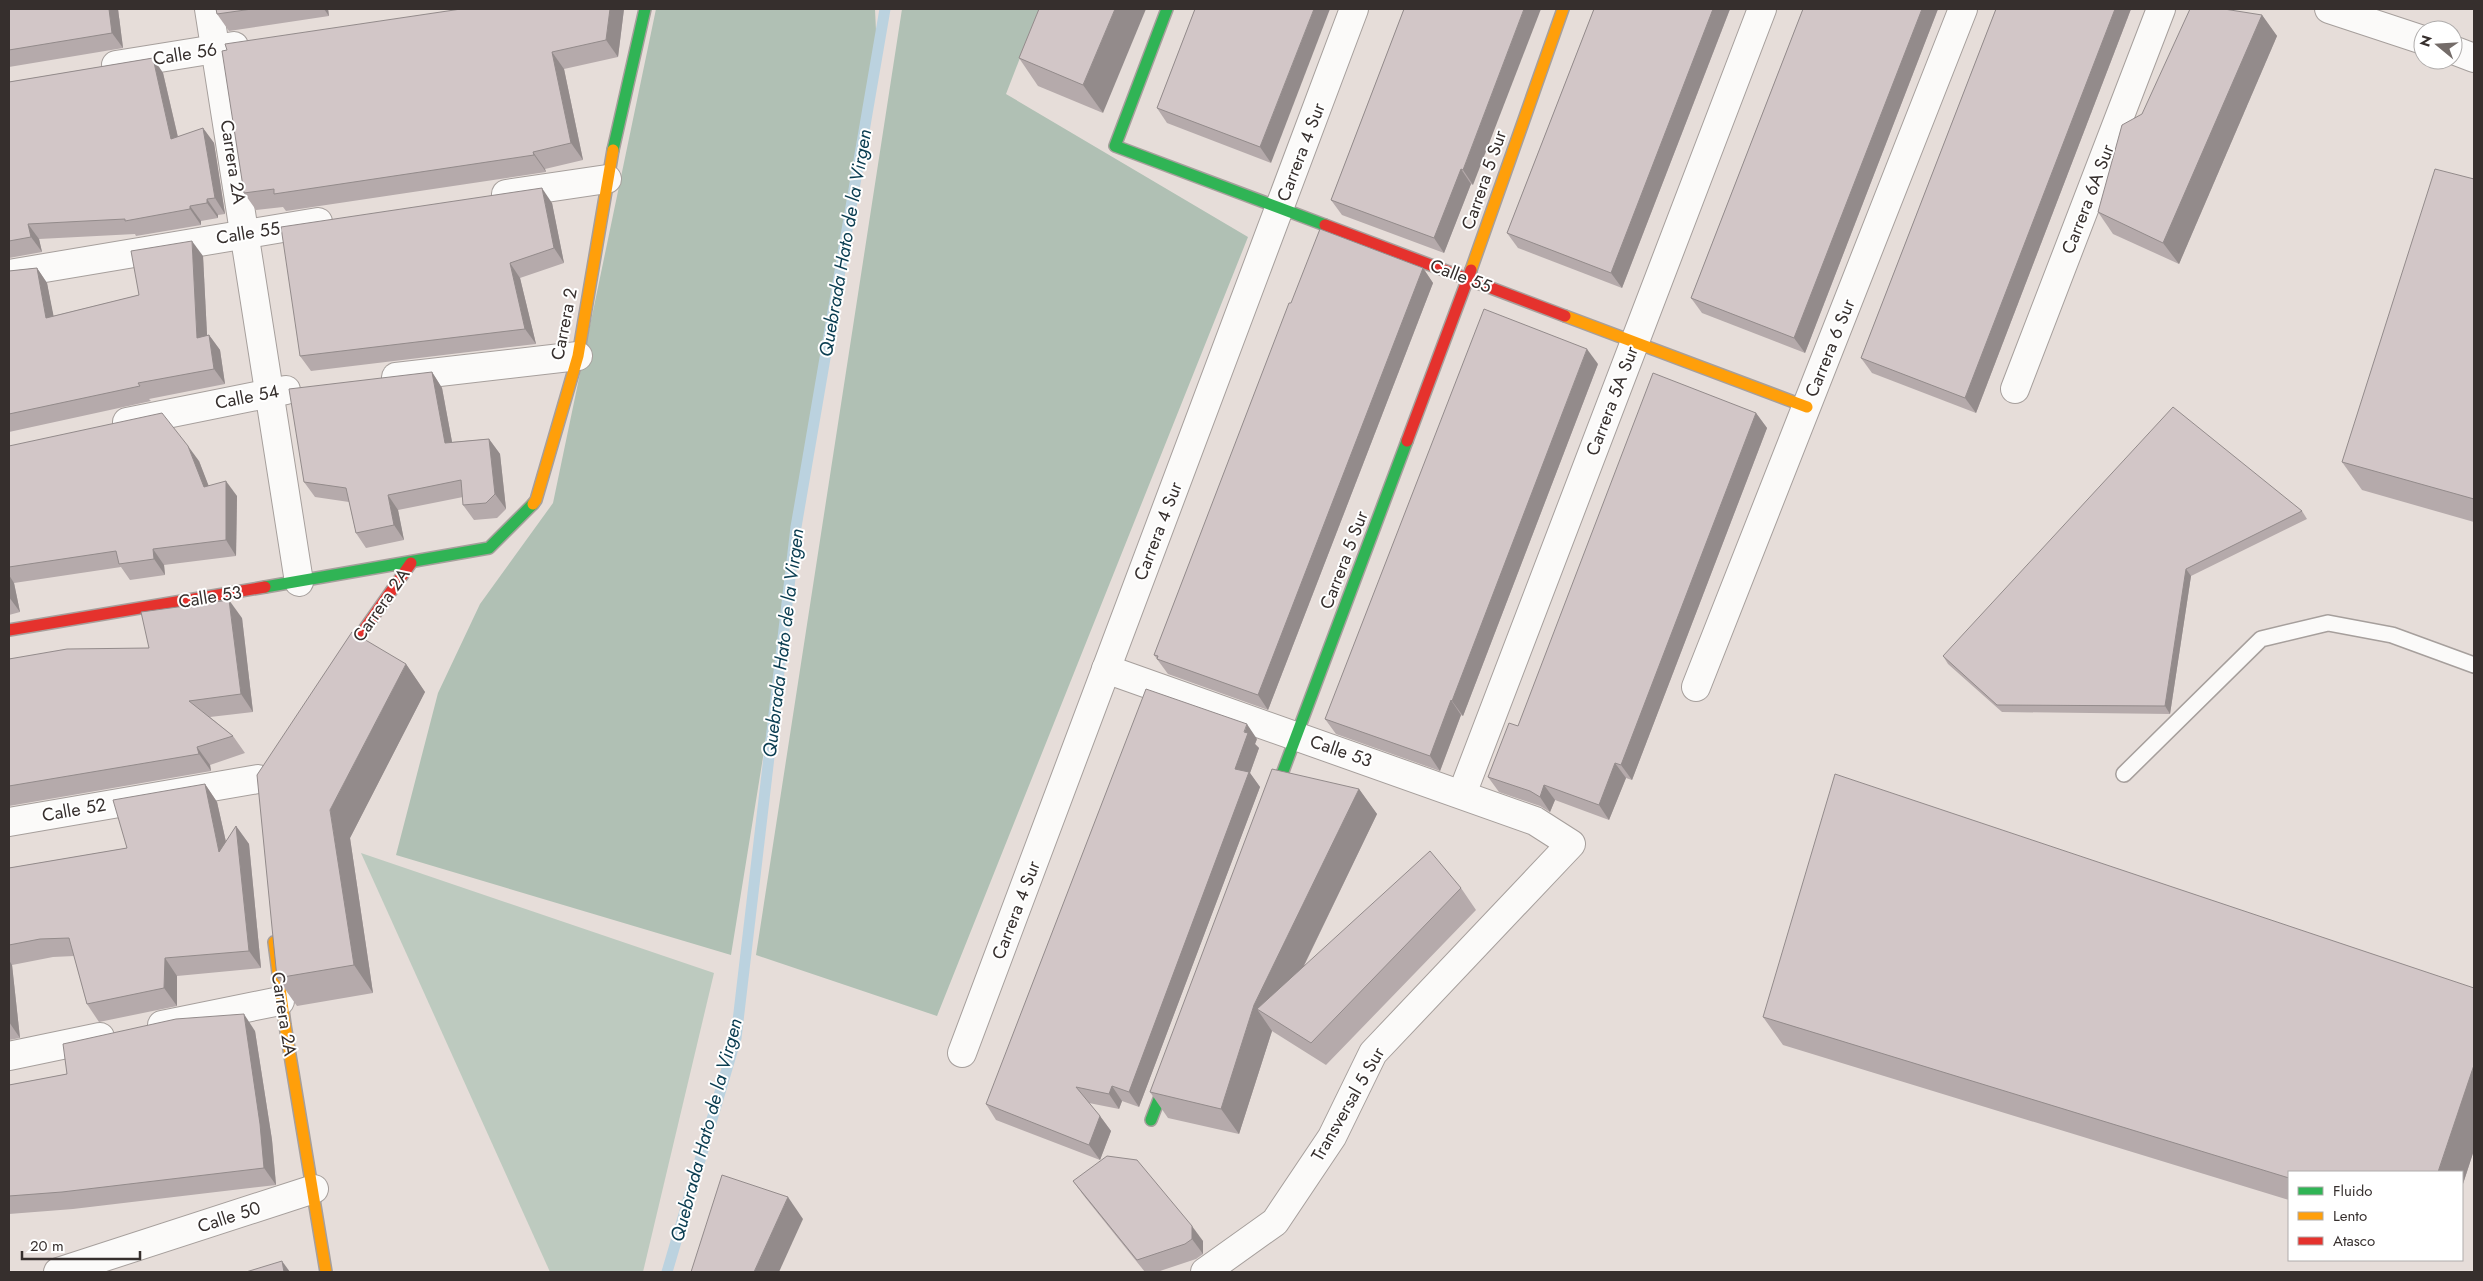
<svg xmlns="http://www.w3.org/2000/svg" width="2483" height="1281" viewBox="0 0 2483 1281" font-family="Jost,sans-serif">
<rect width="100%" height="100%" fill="#e6ddd9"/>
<path fill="#bdcabf" d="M361 853 714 973 643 1272H550Z"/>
<g fill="#b0c0b4">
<path d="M656 9H875L877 53 731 955 396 855 438 693 480 604 553 503Z"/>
<path d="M902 9H1039L1006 94 1248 237 937 1016 756 955Z"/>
</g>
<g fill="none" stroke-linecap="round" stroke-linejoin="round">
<path stroke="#bbd2df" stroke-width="11" d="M667 1272 736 1038 796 527 885 9"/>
<g stroke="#a69f9c" stroke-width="18">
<path id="lane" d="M2124 774 2261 639 2328 623 2392 635 2474 665"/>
</g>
<g stroke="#a69f9c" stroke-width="30">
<g id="street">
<path d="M209 9 299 582"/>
<path d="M2329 9 2423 40"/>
<path d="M2453 50 2474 58"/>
<path d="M116 65 234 46"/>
<path d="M506 194 607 179"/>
<path d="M9 274 318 222"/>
<path d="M396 377 578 356"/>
<path d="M2015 389 2161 9"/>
<path d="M127 422 286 390"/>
<path d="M1106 669 1535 821 1571 844 1373 1053 1332 1137 1275 1222 1205 1272"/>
<path d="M1696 687 1963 9"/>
<path d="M1462 794 1762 9"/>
<path d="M9 822 258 779"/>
<path d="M162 1025 280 1001"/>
<path d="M962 1053 1354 9"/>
<path d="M9 1056 100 1037"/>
<path d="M58 1272 314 1189"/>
</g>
</g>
<g stroke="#a69f9c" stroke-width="14">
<g id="fast">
<path d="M1167 9 1115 146 1325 225"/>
<path d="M613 150 645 9"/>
<path d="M265 587 489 548 533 504"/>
<path d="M1270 806 1407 441"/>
<path d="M1151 1120 1171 1068"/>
</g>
</g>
<g stroke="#a69f9c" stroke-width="14">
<g id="slow">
<path d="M1471 270 1563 9"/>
<path d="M1565 316 1807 407"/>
<path d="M533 504 536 500 578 356 613 150"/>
<path d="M274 942 285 1025 326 1272"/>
</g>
</g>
<g stroke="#a69f9c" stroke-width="14">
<g id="jam">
<path d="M1325 225 1565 316"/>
<path d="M1407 441 1471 270"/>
<path d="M9 630 265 587"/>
<path d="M337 668 411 563"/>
</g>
</g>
<use href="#lane" stroke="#fbfaf9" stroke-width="15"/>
<use href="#street" stroke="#fbfaf9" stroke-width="28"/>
<use href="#fast" stroke="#30b455" stroke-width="11"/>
<use href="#slow" stroke="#ff9f0a" stroke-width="11"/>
<use href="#jam" stroke="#e5322d" stroke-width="11"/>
</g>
<g fill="#b5aaab">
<path d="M9 9H118L123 48 9 67Z"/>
<path d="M216 9H328L329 16 229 31 217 14Z"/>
<path d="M461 9H624L618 57 564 69 583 160 545 169 546 172 286 211 283 207 256 210 244 193Z"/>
<path d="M1039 9 1103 113 1038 86 1019 58Z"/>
<path d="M1195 9 1271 163 1167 123 1157 108Z"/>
<path d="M1404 9 1473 185 1471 184 1444 253 1342 215 1331 200Z"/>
<path d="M1594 9H1730L1622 288 1518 248 1507 233Z"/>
<path d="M1803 9H1938L1805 353 1702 313 1691 298Z"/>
<path d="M1996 9H2131L1976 413 1872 373 1861 358Z"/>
<path d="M2262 15 2277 36 2179 264 2113 234 2098 212 2142 114Z"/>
<path d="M153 58 163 73 178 137 203 128 214 143 225 214 218 215V218L201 221V225L136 236 135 234 39 239 42 252 9 258V82Z"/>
<path d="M2474 179V522L2362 490 2342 462Z"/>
<path d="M552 203 564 263 520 278 536 344 311 371 300 356Z"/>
<path d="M203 256 207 335H209L220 350 225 384 149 399 151 401 9 432V271L37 268 47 283 53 316 139 295Z"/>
<path d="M1423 268 1433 283 1268 710 1168 674 1154 655 1291 303Z"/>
<path d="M1598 364 1463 716 1461 715 1440 771 1336 734 1325 719Z"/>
<path d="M432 372 442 388 452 442 489 439 500 454 506 509 497 518 474 520 463 505V497L398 510 404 540 366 548 356 533 349 502 315 497 304 482Z"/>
<path d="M1756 413 1767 428 1632 780 1626 778 1609 820 1555 800 1550 812 1540 806 1499 792 1488 777 1518 726Z"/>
<path d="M9 446 199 461 208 485 237 496 236 556 164 565 165 575 130 580 121 567 14 583 20 612 9 615Z"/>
<path d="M2302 511 2307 519 2191 576 2170 714 2002 712 1948 664 1943 656Z"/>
<path d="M242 618 253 712 210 717 233 736 245 753 210 765 211 771 9 806V659L149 648Z"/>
<path d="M406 664 425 692 350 838 373 993 297 1006 277 978Z"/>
<path d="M1257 739 1255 744 1259 748 1250 773 1260 787 1139 1107 1122 1101 1119 1109 1089 1103 1100 1116 1111 1131 1100 1160 996 1120 986 1104Z"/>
<path d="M205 784 217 802 226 842 236 826 249 844 261 968 177 976V1006L99 1022 87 1004 74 956 53 957 12 965 20 1038 9 1040V868L127 848Z"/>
<path d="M1359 789 1377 814 1304 966 1461 888 1476 910 1326 1065 1272 1031 1239 1134 1168 1118 1150 1092Z"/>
<path d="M2474 988V1150L2462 1187 2289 1172V1200L1783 1045 1763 1017Z"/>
<path d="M255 1031 272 1140 276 1185 73 1209 9 1214V1085L67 1074Z"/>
<path d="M1073 1181 1203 1241V1254L1196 1259 1157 1272H1145L1084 1196Z"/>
</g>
<g fill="#938b8b">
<path d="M109 9H118L123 48 112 33Z"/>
<path d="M324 9H328L329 16Z"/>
<path d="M610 9H624L618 57 606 40Z"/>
<path d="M1115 9H1146L1103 113 1083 85Z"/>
<path d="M1314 9H1330L1271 163 1260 147Z"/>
<path d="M1524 9H1541L1473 185 1463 170Z"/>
<path d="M1713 9H1730L1622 288 1611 273Z"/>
<path d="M1922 9H1938L1805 353 1794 338Z"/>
<path d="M2115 9H2131L1976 413 1965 398Z"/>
<path d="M2262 15 2277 36 2179 264 2163 243Z"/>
<path d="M552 52 564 69 583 160 571 143Z"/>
<path d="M153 58 163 73 182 155 171 139Z"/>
<path d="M203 128 214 143 225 214 215 198Z"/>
<path d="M533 152 545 169 546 172 534 155Z"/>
<path d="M1461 169 1471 184 1444 253 1434 238Z"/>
<path d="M542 188 552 203 564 263 554 248Z"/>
<path d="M207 199 218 215V218L207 203Z"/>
<path d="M190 206 201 221V225L190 209Z"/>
<path d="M28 224 39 239 42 252 31 237Z"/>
<path d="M192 241 203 256 208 354 197 338Z"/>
<path d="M510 263 520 278 536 344 525 329Z"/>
<path d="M37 268 47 283 57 333 46 318Z"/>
<path d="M1423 268 1433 283 1268 710 1258 695Z"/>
<path d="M209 335 220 350 225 384 214 369Z"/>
<path d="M1587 349 1598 364 1463 716 1452 701Z"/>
<path d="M432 372 442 388 455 458 445 443Z"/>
<path d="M1756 413 1767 428 1632 780 1621 765Z"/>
<path d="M489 439 500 454 506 509 495 494Z"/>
<path d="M188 446 199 461 215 502 204 487Z"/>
<path d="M226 481 237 496 236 556 226 540Z"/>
<path d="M388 495 398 510 404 540 394 525Z"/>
<path d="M153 549 164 565 165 575 154 559Z"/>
<path d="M2186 569 2191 576 2170 714 2165 706Z"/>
<path d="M9 575 14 583 20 612 9 597Z"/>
<path d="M229 600 242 618 253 712 241 694Z"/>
<path d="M406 664 425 692 350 838 373 993 354 965 330 810Z"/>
<path d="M1451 700 1461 715 1440 771 1430 756Z"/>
<path d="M1247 724 1257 739 1255 744 1259 748 1250 773 1260 787 1139 1107 1129 1092Z"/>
<path d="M197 747 210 765 211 771 199 754Z"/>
<path d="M1615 763 1626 778 1609 820 1599 805Z"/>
<path d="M205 784 217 802 232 869 219 852Z"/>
<path d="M1544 785 1555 800 1550 812 1540 797Z"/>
<path d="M1359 789 1377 814 1277 1021 1257 1009 1272 1031 1239 1134 1221 1109 1254 1005Z"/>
<path d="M236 826 249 844 261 968 249 951Z"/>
<path d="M165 958 177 976V1006L164 988Z"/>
<path d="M9 960 12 965 20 1038 9 1022Z"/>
<path d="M244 1014 255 1031 272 1140 276 1185 264 1168Z"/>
<path d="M2474 1065V1150L2462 1187V1172H2438Z"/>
<path d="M1112 1086 1122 1101 1119 1109 1109 1094Z"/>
<path d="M1100 1116 1111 1131 1100 1160 1089 1145Z"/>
<path d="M788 1197 803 1219 779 1272H754Z"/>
<path d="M1192 1226 1203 1241V1254L1192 1239Z"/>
<path d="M282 1261 290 1272H284Z"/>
</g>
<g fill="#d2c6c7" stroke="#938b8b">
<path d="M9 9H109L112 33 9 50Z"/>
<path d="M216 9H252L217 14Z"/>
<path d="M461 9H610L606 40 552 52 571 143 533 152 534 155 274 194V189L244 193 222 51 227 50 225 44Z"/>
<path d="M1039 9H1115L1083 85 1019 58Z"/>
<path d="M1195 9H1314L1260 147 1157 108Z"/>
<path d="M1404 9H1524L1463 170 1461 169 1434 238 1331 200Z"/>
<path d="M1594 9H1713L1611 273 1507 233Z"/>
<path d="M1803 9H1922L1794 338 1691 298Z"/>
<path d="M1996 9H2115L1965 398 1861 358Z"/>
<path d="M2190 9H2224L2262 15 2163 243 2098 212 2122 125 2142 114Z"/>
<path d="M153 58 171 139 203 128 215 198 207 199V203L190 206V209L125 221V219L28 224 31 237 9 241V82Z"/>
<path d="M2435 169 2474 179V499L2342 462Z"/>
<path d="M542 188 554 248 510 263 525 329 300 356 281 227Z"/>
<path d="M1320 229 1423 268 1258 695 1157 659 1158 656 1154 655 1289 303H1291Z"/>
<path d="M192 241 197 338 209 335 214 369 138 383 140 386 9 414V271L37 268 46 318 139 295 131 251Z"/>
<path d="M1484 309 1587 349 1452 701 1451 700 1430 756 1325 719Z"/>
<path d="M432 372 445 443 489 439 495 494 486 503 463 505 461 480 388 495 394 525 356 533 346 488 304 482 289 389Z"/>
<path d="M1653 373 1756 413 1621 765 1615 763 1599 805 1544 785 1540 797 1530 791 1488 777 1509 723 1518 726Z"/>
<path d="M2173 407 2302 511 2186 569 2165 706 1997 705 1943 656Z"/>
<path d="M162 413 188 446 204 487 226 481V540L153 549 154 559 119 564 116 551 9 567V446Z"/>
<path d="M229 600 241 694 189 701 233 736 197 747 199 754 9 786V659L67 649 149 648 141 612Z"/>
<path d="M352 632 406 664 330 810 354 965 277 978 257 775Z"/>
<path d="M1146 689 1247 724 1244 732 1248 733 1235 769 1249 772 1129 1092 1112 1086 1109 1094 1076 1087 1100 1116 1089 1145 986 1104Z"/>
<path d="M1272 769 1359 789 1254 1005 1221 1109 1150 1092Z"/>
<path d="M1835 774 2474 988V1065L2438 1172H2289V1178L1763 1017Z"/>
<path d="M205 784 219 852 236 826 249 951 165 958 164 988 87 1004 69 938 40 939 9 945V868L127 848 113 800Z"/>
<path d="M1430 851 1461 888 1311 1043 1257 1009Z"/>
<path d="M244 1014 260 1124 264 1168 62 1192 9 1196V1085L67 1074 63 1044 176 1019Z"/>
<path d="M1107 1156 1137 1160 1192 1226V1239L1185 1244 1137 1260 1073 1181Z"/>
<path d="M722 1175 788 1197 754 1272H691Z"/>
<path d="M282 1261 284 1272H246Z"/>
</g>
<g text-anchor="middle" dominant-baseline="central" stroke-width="4" stroke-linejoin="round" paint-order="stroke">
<g font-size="18" fill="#362f2d" stroke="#fff">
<text transform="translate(185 54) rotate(-9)">Calle 56</text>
<text transform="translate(1301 152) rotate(-69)">Carrera 4 Sur</text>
<text transform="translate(233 162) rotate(81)">Carrera 2A</text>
<text transform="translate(1484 180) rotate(-71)">Carrera 5 Sur</text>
<text transform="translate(2088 199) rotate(-69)">Carrera 6A Sur</text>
<text transform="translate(248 233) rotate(-9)">Calle 55</text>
<text transform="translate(1461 276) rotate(21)">Calle 55</text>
<text transform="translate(564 324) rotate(-79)">Carrera 2</text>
<text transform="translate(1830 348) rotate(-68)">Carrera 6 Sur</text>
<text transform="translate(247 397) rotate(-11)">Calle 54</text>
<text transform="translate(1612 401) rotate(-69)">Carrera 5A Sur</text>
<text transform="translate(1158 531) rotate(-69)">Carrera 4 Sur</text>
<text transform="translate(1344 560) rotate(-69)">Carrera 5 Sur</text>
<text transform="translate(210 597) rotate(-9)">Calle 53</text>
<text transform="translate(381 605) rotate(-55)">Carrera 2A</text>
<text transform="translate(1341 751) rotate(19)">Calle 53</text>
<text transform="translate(74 810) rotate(-10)">Calle 52</text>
<text transform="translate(1016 910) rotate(-69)">Carrera 4 Sur</text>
<text transform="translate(284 1014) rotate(81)">Carrera 2A</text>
<text transform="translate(1348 1104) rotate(-60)">Transversal 5 Sur</text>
<text transform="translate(229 1217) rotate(-18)">Calle 50</text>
</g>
<g font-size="19" font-style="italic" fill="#0a3d51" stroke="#fff">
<text transform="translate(845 243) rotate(-80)">Quebrada Hato de la Virgen</text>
<text transform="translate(783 643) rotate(-83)">Quebrada Hato de la Virgen</text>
<text transform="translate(706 1130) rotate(-75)">Quebrada Hato de la Virgen</text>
</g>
</g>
<rect width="2483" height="1281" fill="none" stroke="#362f2d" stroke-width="20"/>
<rect x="2288" y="1171" width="175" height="90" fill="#ffffff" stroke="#afacab"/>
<rect x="2298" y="1187" width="25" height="8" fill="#30b455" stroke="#afacab"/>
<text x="2333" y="1196" font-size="15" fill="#362f2d">Fluido</text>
<rect x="2298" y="1212" width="25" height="8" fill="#ff9f0a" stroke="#afacab"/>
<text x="2333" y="1221" font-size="15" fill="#362f2d">Lento</text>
<rect x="2298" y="1237" width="25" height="8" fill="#e5322d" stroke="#afacab"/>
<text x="2333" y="1246" font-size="15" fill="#362f2d">Atasco</text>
<g transform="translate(2438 45) rotate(288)"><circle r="24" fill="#ffffff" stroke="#afacab"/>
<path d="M0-4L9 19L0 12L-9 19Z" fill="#746c69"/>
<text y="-8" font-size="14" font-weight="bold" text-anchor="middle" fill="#362f2d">N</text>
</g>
<path d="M22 1251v8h118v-8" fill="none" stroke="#362f2d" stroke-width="2.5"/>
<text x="30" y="1251" font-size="15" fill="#362f2d" stroke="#ffffff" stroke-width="4" paint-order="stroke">20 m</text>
</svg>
